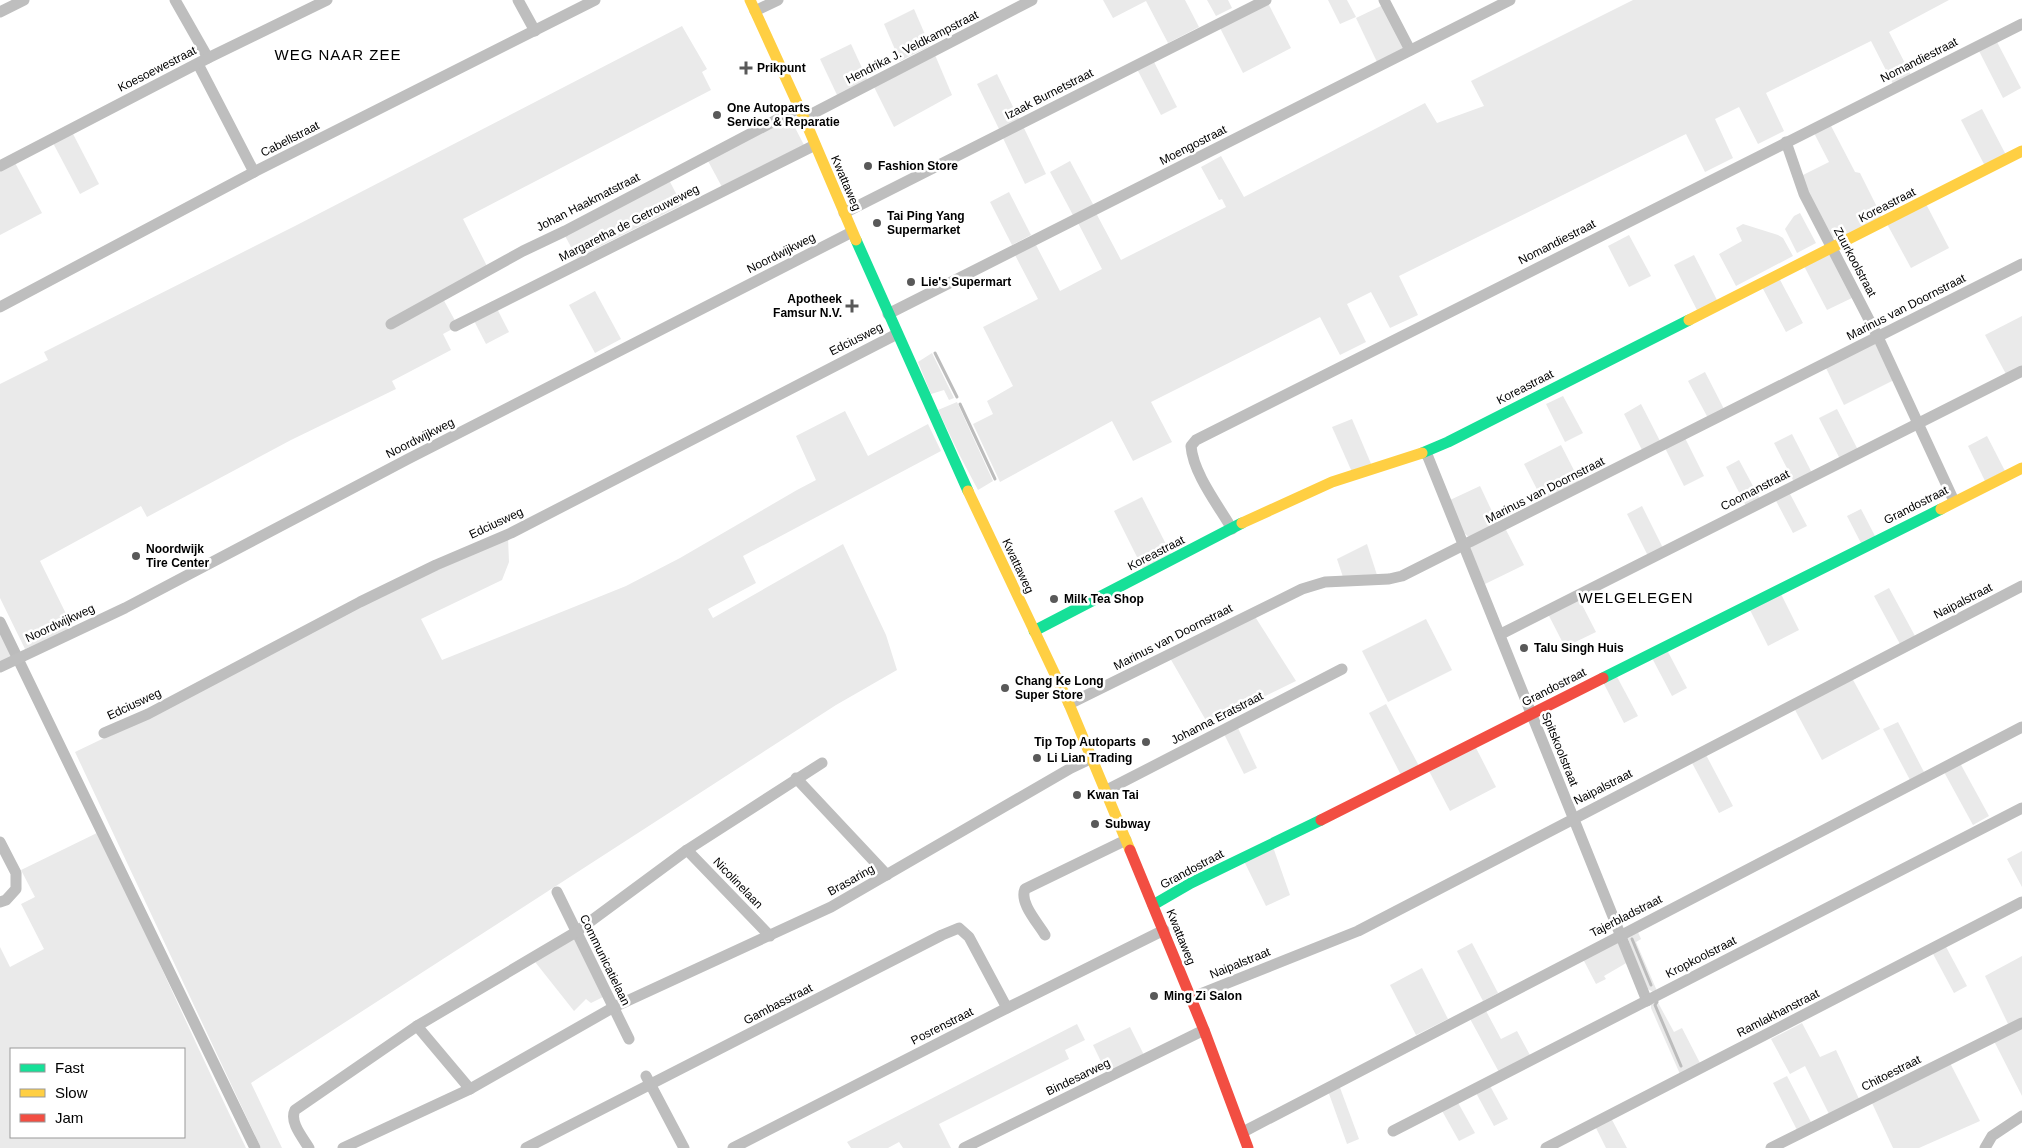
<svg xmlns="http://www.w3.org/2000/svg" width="2022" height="1148" viewBox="0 0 2022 1148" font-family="Arial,sans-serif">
<rect width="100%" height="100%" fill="#fff"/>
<g fill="#eaeaea" fill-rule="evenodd">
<path d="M1103 0H1185L1199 27 1168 43 1146 1 1113 18Z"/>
<path d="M1207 0H1228L1232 8 1216 16Z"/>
<path d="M1328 0H1347L1356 17 1340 24Z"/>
<path d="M1633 0H1949L1889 32 1911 75 1893 84 1871 41 1766 93 1784 131 1758 144 1739 107 1715 119 1733 158 1705 172 1686 134 1399 276 1418 315 1390 328 1371 292 1347 304 1366 342 1340 355 1320 317 1151 402 1172 442 1133 461 1112 421 1000 482 973 424 993 414 987 401 1013 386 983 327 1038 299 1015 255 1036 245 1060 291 1102 269 1078 223 1096 213 1121 260 1226 207 1222 199 1219 200 1201 167 1221 156 1244 197 1425 103 1437 123 1484 106 1471 81Z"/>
<path d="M1268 3 1291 48 1243 73 1220 28Z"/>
<path d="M1383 5 1403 44V50L1378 64 1356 18Z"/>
<path d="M914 9 930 46 900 61 884 24Z"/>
<path d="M682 26 707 69 702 72 711 90 463 219 490 272 442 297 458 326 443 334 451 350 392 381 396 389 291 440 147 517 141 506 40 561 73 628 25 649 0 598V384L48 360 44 352 295 226Z"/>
<path d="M1997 42 2021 88 2003 98 1979 51Z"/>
<path d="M851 44 868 81 838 97 820 59Z"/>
<path d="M935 55 952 95 894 127 874 87Z"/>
<path d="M1153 60 1177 107 1161 115 1137 69Z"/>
<path d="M997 74 1020 121 1000 131 977 84Z"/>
<path d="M1982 109 2006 155 1985 166 1961 120Z"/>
<path d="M788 118 791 120 804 145 722 187 708 161Z"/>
<path d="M1830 124 1855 172 1860 173 1882 217 1838 239 1830 237 1801 176 1829 162 1814 133Z"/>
<path d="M1023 126 1046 174 1025 184 1002 136Z"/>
<path d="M72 132 99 184 80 194 53 143Z"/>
<path d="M14 161 42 213 0 235V169Z"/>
<path d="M1070 161 1094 206 1074 217 1050 172Z"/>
<path d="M669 180 682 205 577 258 564 234Z"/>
<path d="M1009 192 1031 235 1012 245 990 202Z"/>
<path d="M1926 204 1949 248 1911 268 1887 224Z"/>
<path d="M1800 213 1816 243 1797 253 1785 229 1794 216Z"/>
<path d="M1743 224 1778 235 1783 238 1793 256 1736 286 1719 254 1742 241 1736 228Z"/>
<path d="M1629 235 1651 276 1629 287 1608 246Z"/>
<path d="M1829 254 1854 297 1827 310 1804 266Z"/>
<path d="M1694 255 1718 302 1698 312 1674 265Z"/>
<path d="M1779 278 1803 323 1786 332 1762 287Z"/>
<path d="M595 291 621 339 595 353 569 305Z"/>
<path d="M493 301 509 332 486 344 470 313Z"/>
<path d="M2022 316V366L2006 374 1985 335Z"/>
<path d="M1875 343 1894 380 1844 405 1825 366Z"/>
<path d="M932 353 954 398 949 400 944 390 931 394 918 362Z"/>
<path d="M1705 372 1724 409 1708 418 1688 381Z"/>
<path d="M1563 396 1583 433 1565 442 1546 404Z"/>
<path d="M957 402 993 481 978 490 959 454 938 410Z"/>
<path d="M1641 404 1660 441 1642 450 1624 414Z"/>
<path d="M1837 409 1858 450 1840 459 1819 418Z"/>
<path d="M845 411 868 456 928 424 941 451 743 556 756 583 708 609 713 618 843 544 886 635 897 670 836 705 251 1083 282 1148H261L75 752 150 716 377 597 508 538 509 562 502 580 421 619 442 660 626 586 680 558 797 490 816 480 796 436Z"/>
<path d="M1352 419 1372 466 1352 472 1332 427Z"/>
<path d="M1792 434 1812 473 1794 482 1774 443Z"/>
<path d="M1987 436 2005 471 1985 481 1968 446Z"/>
<path d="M1685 438 1704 476 1684 486 1665 448Z"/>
<path d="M1561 445 1580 482 1543 501 1524 464Z"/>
<path d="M1739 460 1760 499 1746 506 1726 467Z"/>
<path d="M1480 486 1498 524 1469 537 1464 533 1450 500Z"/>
<path d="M1789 492 1807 526 1793 533 1775 499Z"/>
<path d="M1142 497 1172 556 1144 571 1114 511Z"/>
<path d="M1642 506 1663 548 1648 556 1627 514Z"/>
<path d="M1861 509 1876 538 1862 545 1847 516Z"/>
<path d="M1505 528 1524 565 1485 584 1470 549 1473 546Z"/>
<path d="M1367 544 1377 575 1343 577 1337 559Z"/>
<path d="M1889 588 1915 636 1900 644 1874 596Z"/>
<path d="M1780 592 1799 630 1768 646 1749 608Z"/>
<path d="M1579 599 1596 632 1565 647 1548 614Z"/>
<path d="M1254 615 1296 681 1208 724 1170 658Z"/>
<path d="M1426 619 1452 670 1388 702 1362 651Z"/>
<path d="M0 628 13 656 0 662Z"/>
<path d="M1667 650 1687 688 1672 696 1652 658Z"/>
<path d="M1616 675 1638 716 1624 723 1603 682Z"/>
<path d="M1852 678 1880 729 1822 760 1794 708Z"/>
<path d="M1386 704 1419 766 1401 775 1369 713Z"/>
<path d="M1898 722 1924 772 1910 780 1883 729Z"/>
<path d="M1237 726 1257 768 1244 774 1223 732Z"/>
<path d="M1475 746 1496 787 1450 811 1429 771Z"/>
<path d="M1705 753 1733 806 1719 813 1691 761Z"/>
<path d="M1960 763 1989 816 1973 825 1944 772Z"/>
<path d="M99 832C148 937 195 1044 246 1148H0V947L10 967 44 949 21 904 35 897 21 870ZM11 1049H184V1137H11Z"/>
<path d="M1273 847 1290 895 1266 906 1244 861Z"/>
<path d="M2022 851V887L2007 859Z"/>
<path d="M1637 930 1641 939 1636 942 1657 991 1653 992 1646 988 1627 936Z"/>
<path d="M575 937 603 997 591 1003 586 999 574 1011 532 958Z"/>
<path d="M1619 942 1628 962 1604 976 1606 979 1596 984 1583 959Z"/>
<path d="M1472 943 1498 993 1483 1001 1457 951Z"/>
<path d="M1945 945 1967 986 1954 993 1932 952Z"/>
<path d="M2022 956V1020L2009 1026 1985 976Z"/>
<path d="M1422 968 1448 1019 1416 1035 1390 985Z"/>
<path d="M1656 999 1674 1032 1682 1028 1701 1065 1680 1074 1651 1008V1004Z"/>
<path d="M1485 1009 1501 1039 1517 1031 1531 1057 1500 1074 1469 1017Z"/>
<path d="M1802 1023 1820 1057 1836 1050 1860 1101 1830 1116 1805 1066 1790 1074 1771 1039Z"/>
<path d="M1077 1024 1085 1040 1065 1050 1069 1059 939 1124 951 1148H903L899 1142 888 1148H851L847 1142Z"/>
<path d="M1130 1027 1144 1055 1107 1074 1093 1045Z"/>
<path d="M2022 1027V1096L1994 1041Z"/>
<path d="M1950 1063 1980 1121 1919 1148H1893L1872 1103Z"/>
<path d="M1787 1076 1812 1124 1798 1132 1773 1083Z"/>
<path d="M1489 1084 1508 1119 1494 1126 1475 1091Z"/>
<path d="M1339 1085 1359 1139 1347 1144 1328 1091Z"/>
<path d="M1457 1101 1475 1133 1459 1141 1441 1109Z"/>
<path d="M1611 1118 1627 1148H1606L1595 1126Z"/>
</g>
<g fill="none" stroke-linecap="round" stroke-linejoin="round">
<g stroke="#bcbcbc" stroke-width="3">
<path d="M935 353 957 397"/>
<path d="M960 404 995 479"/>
<path d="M1632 939 1651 985"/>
<path d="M1657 1002 1655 1005 1681 1066"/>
</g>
<path stroke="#bcbcbc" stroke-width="11" d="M0 622 255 1148"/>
<g stroke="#bebebe" stroke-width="11">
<path d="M175 0 208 58"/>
<path d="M518 0 535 31"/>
<path d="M1384 0 1410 50"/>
<path d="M755 11 778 0"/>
<path d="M0 12 24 0"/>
<path d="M198 64 254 172"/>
<path d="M804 118 1032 0"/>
<path d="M1786 142 1804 194 1878 337 1954 501"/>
<path d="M0 166 208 58 327 0"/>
<path d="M844 213 1266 0"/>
<path d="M0 307 254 172 595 0"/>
<path d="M888 314 1510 0"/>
<path d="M391 324 523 251 565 231 799 108"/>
<path d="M455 326 815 145"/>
<path d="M1426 452 1647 1001"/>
<path d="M1232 529C1218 505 1193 473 1191 446L1196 440 2022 24"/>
<path d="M1501 634 2022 371"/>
<path d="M0 667 125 608 408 459 852 232"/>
<path d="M1069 704 1302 589 1325 582 1389 579 1402 576 2022 264"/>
<path d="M104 733 148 714 360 602 436 565 511 533 897 334"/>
<path d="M796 778 887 875"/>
<path d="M1105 791 1342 669"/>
<path d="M0 842 16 873V889L6 900 0 902"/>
<path d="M687 850 770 936"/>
<path d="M557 892 629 1039"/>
<path d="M1045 935C1038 923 1019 903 1025 889L1126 840"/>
<path d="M1190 998 1358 931 2022 586"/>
<path d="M417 1026 470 1089"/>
<path d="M646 1076 684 1148"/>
<path d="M1393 1131 2022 808"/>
<path d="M1243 1132 2022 727"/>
<path d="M309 1148C303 1138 289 1122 295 1110L417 1026 576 932 687 850 822 763"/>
<path d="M343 1148 470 1089 614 1007 831 907 1071 768 1092 758"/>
<path d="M526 1148 942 935 959 928 969 937 1007 1008"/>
<path d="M733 1148 1007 1008 1164 930"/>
<path d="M964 1148 1204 1030"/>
<path d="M1546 1148 2022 902"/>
<path d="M1771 1148 2022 1023"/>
<path d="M1985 1148 1992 1136 2022 1116"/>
</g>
<g stroke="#16e098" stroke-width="11">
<path d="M856 240 968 491"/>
<path d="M1422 453 1448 442 1689 320"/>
<path d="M1034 631 1242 523"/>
<path d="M1603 678 1941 509"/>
<path d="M1153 905 1191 883 1321 820"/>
</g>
<g stroke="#ffcf43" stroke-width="11">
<path d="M750 0 804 118 856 240"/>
<path d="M1689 320 2022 151"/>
<path d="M968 491 1069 704 1130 850"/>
<path d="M1941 509 2022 468"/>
<path d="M1242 523 1332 482 1422 453"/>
</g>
<g stroke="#f24e42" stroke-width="11">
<path d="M1321 820 1603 678"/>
<path d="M1130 850 1204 1030 1248 1148"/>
</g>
</g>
<g fill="#595959" stroke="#fff" stroke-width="2">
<path d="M743.5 60.5h5v5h5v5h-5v5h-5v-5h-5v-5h5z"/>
<circle cx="717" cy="115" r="5"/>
<circle cx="868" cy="166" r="5"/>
<circle cx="877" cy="223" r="5"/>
<circle cx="911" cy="282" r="5"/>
<path d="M849.5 298.5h5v5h5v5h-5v5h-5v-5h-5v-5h5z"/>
<circle cx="136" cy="556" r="5"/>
<circle cx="1054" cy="599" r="5"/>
<circle cx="1524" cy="648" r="5"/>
<circle cx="1005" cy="688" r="5"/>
<circle cx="1146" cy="742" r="5"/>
<circle cx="1037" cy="758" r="5"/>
<circle cx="1077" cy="795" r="5"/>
<circle cx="1095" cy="824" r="5"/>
<circle cx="1154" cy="996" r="5"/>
</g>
<g text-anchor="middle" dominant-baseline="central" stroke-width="5" stroke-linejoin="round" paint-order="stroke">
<g font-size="12" fill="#000" stroke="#fff">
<text transform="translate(912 47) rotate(-27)">Hendrika J. Veldkampstraat</text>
<text transform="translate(1919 60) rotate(-27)">Nomandiestraat</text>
<text transform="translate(157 69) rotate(-27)">Koesoewestraat</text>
<text transform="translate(1049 94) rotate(-27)">Izaak Burnetstraat</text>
<text transform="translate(290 139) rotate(-27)">Cabellstraat</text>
<text transform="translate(1193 145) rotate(-27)">Moengostraat</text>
<text transform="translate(846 183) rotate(67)">Kwattaweg</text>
<text transform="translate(588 202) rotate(-27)">Johan Haakmatstraat</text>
<text transform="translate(1887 205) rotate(-27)">Koreastraat</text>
<text transform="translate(629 223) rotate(-27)">Margaretha de Getrouweweg</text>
<text transform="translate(1557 242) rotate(-27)">Nomandiestraat</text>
<text transform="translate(781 253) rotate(-27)">Noordwijkweg</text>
<text transform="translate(1855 262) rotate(62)">Zuurkoolstraat</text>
<text transform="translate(1906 307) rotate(-27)">Marinus van Doornstraat</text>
<text transform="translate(856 339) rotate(-27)">Edciusweg</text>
<text transform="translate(1525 387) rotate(-27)">Koreastraat</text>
<text transform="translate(420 438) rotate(-27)">Noordwijkweg</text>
<text transform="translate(1545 490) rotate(-27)">Marinus van Doornstraat</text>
<text transform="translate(1755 490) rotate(-27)">Coomanstraat</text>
<text transform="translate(1916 505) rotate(-27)">Grandostraat</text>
<text transform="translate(496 523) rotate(-25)">Edciusweg</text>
<text transform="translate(1156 553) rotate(-27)">Koreastraat</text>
<text transform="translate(1018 566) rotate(65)">Kwattaweg</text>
<text transform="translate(1963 601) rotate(-27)">Naipalstraat</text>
<text transform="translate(60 623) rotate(-25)">Noordwijkweg</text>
<text transform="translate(1173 637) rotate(-27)">Marinus van Doornstraat</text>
<text transform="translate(1554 687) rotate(-27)">Grandostraat</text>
<text transform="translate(134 704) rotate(-25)">Edciusweg</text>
<text transform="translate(1217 718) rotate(-27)">Johanna Eratstraat</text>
<text transform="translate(1560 749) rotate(68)">Spitskoolstraat</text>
<text transform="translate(1603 787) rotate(-27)">Naipalstraat</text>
<text transform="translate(1192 869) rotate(-28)">Grandostraat</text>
<text transform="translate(851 880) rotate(-29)">Brasaring</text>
<text transform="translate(738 883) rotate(46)">Nicolinelaan</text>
<text transform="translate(1626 916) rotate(-27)">Tajerbladstraat</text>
<text transform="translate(1181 937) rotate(68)">Kwattaweg</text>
<text transform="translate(1701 957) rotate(-27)">Kropkoolstraat</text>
<text transform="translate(605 960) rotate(64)">Communicatielaan</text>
<text transform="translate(1240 963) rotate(-22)">Naipalstraat</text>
<text transform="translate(778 1004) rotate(-27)">Gambasstraat</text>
<text transform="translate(1778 1013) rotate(-27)">Ramlakhanstraat</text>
<text transform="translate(942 1026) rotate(-27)">Posrenstraat</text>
<text transform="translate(1891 1073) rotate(-27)">Chitoestraat</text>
<text transform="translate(1078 1077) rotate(-26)">Bindesarweg</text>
</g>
<g font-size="12" font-weight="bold" fill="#000" stroke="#fff" text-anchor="start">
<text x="757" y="68">Prikpunt</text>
<text x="727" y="108">One Autoparts<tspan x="727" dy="14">Service &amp; Reparatie</tspan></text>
<text x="878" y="166">Fashion Store</text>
<text x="887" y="216">Tai Ping Yang<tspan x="887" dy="14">Supermarket</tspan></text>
<text x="921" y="282">Lie's Supermart</text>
<text x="842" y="299" text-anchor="end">Apotheek<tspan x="842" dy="14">Famsur N.V.</tspan></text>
<text x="146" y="549">Noordwijk<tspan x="146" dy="14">Tire Center</tspan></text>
<text x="1064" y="599">Milk Tea Shop</text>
<text x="1534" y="648">Talu Singh Huis</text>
<text x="1015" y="681">Chang Ke Long<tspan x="1015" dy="14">Super Store</tspan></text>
<text x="1136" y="742" text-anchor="end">Tip Top Autoparts</text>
<text x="1047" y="758">Li Lian Trading</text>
<text x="1087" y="795">Kwan Tai</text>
<text x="1105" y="824">Subway</text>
<text x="1164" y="996">Ming Zi Salon</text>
</g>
<g font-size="15" letter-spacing="1" fill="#000" stroke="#fff">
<text x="338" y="54">WEG NAAR ZEE</text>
<text x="1636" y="597">WELGELEGEN</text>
</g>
</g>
<rect x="10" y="1048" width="175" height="90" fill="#ffffff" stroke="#999999"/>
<rect x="20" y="1064" width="25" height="8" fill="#16e098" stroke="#999999"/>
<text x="55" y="1073" font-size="15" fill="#000000">Fast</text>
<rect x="20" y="1089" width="25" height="8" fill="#ffcf43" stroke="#999999"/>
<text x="55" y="1098" font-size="15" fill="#000000">Slow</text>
<rect x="20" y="1114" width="25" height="8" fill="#f24e42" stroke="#999999"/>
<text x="55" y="1123" font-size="15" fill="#000000">Jam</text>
</svg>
